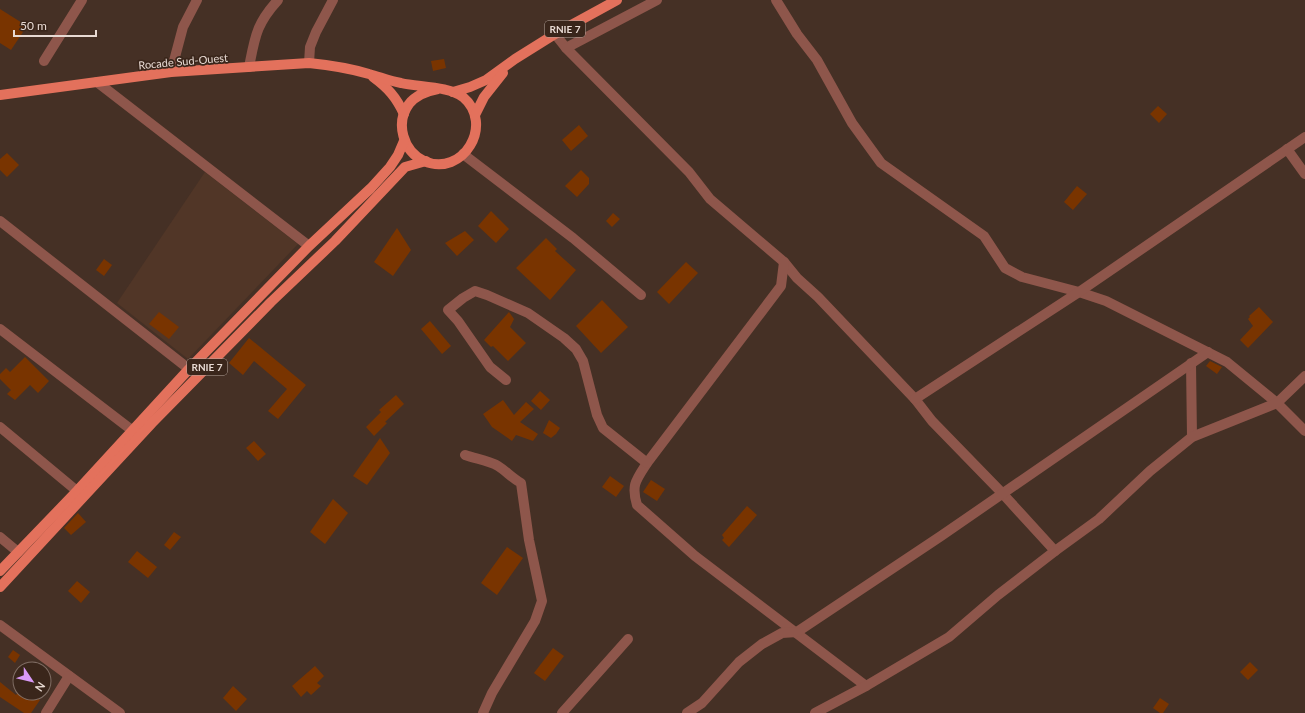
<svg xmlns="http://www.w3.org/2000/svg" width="1305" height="713" viewBox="0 0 1305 713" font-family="Lato,sans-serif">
<rect width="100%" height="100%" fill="#453025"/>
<path fill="#513627" d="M205 172 298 244 188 359 117 303Z"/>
<g fill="#793400">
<path d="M0 9 27 26 11 50 0 43Z"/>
<path d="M444 59 446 68 433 71 431 61Z"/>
<path d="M1158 106 1167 114 1159 123 1150 114Z"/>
<path d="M579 125 588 136 571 151 562 140Z"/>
<path d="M7 153 19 165 7 177 0 170V159Z"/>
<path d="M581 170 589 178V184L577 197 565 186Z"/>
<path d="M1077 186 1087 194 1073 210 1064 202Z"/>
<path d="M491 211 509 229 496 243 478 226Z"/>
<path d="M613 213 620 219 612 227 606 221Z"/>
<path d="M397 228 411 250 393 276 374 262Z"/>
<path d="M465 231 474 240 457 256 445 243Z"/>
<path d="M546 238 557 249 555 251 576 270 550 300 516 268Z"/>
<path d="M104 259 112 265 104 276 96 270Z"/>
<path d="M686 262 698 273 669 304 657 292Z"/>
<path d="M602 300 628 327 601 353 576 326Z"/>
<path d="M1259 307 1273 322 1248 348 1240 340 1253 326 1248 319 1250 317 1249 316Z"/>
<path d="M159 312 179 327 169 339 149 324Z"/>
<path d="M509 312 514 319 510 327 526 343 508 361 493 346 491 347 484 340Z"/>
<path d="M430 321 451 346 442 354 421 329Z"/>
<path d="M249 338 306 385 278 419 268 411 287 389 254 361 243 375 229 363Z"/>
<path d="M25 357 49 381 38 393 30 385 15 400 7 394 11 390 0 379V374L6 368 10 372Z"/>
<path d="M1210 361 1222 367 1217 374 1206 366Z"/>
<path d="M540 391 550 400 541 410 531 401Z"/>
<path d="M396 395 404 404 385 422 387 423 374 436 366 427 381 412 379 410Z"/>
<path d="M503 400 514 415 526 402 534 409 520 422 538 434 533 441 516 435 512 441 492 427 483 414Z"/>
<path d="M549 420 560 428 556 434 551 438 543 433Z"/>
<path d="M380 438 390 453 367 485 353 476Z"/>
<path d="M254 441 266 454 258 461 246 448Z"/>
<path d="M610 476 624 486 616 497 602 487Z"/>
<path d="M651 480 665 489 657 501 643 492Z"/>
<path d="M333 499 348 513 325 544 310 532Z"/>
<path d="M747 506 757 515 729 547 722 540 724 538 722 535Z"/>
<path d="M78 513 86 522 71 535 64 528Z"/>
<path d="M174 532 181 537 170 550 164 545Z"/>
<path d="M507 547 523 558 497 595 481 583Z"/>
<path d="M137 551 157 567 148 578 128 562Z"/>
<path d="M77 581 90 592 81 603 68 591Z"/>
<path d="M553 648 564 656 545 681 534 673Z"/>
<path d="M13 650 20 655 15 663 8 657Z"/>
<path d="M1250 662 1258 670 1248 680 1240 672Z"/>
<path d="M315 666 324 676 317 683 321 686 311 695 307 691 301 697 292 686Z"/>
<path d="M0 682 16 695 18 693H29L40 700 31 713H24L0 697Z"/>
<path d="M233 686 247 699 236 711 223 698Z"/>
<path d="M1160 698 1169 704 1163 713H1160L1153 708Z"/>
</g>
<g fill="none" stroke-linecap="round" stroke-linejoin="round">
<g stroke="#8e564b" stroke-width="10">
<path d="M776 0 797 34 817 60 852 123 881 163 984 236 1005 268 1022 277 1079 292 1106 301 1227 362 1277 403 1305 431"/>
<path d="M555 34 566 48 689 172 710 199 784 262 797 278 818 297 915 399 932 421 1002 493 1055 551"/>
<path d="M566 48 657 0"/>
<path d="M44 61 82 0"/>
<path d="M309 63 310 47 316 32 333 0"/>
<path d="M249 67C255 37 256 24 278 0"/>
<path d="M171 72 183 27 197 0"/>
<path d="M97 82 309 246"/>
<path d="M1287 149 1305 174"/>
<path d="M463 154 573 238 641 295"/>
<path d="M0 221 189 369"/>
<path d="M784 262 781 286 647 463C636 480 631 485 637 505L695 556 866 686"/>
<path d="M0 329 133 431"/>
<path d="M1191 363 1192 437"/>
<path d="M506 380 490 367 458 321 448 310 463 298 475 291 487 295 528 313 564 338 576 349 583 361 597 415 603 428 647 463"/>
<path d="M915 399 1079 292 1305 137"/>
<path d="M0 427 77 491"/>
<path d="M465 455C476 459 488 460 498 466 506 471 512 478 521 483L529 540 542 601 535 621 492 693 483 713"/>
<path d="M0 537 18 552"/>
<path d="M0 625 120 713"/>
<path d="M46 713 69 676"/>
<path d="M562 713 628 639"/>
<path d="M687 713 702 703 739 662 762 644 782 633 797 632 941 536 1208 352"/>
<path d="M815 713 866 686 949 637 998 595 1055 551 1099 519 1150 471 1192 437 1277 403 1305 376"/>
</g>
<g stroke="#e3715c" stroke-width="10">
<path d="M373 77C388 88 396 97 404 114"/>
<path d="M453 92 470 87 486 80 515 59 555 34 617 0"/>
<path d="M0 95 171 72 309 63C329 65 349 68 369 74 380 77 390 81 401 83 418 87 449 86 463 97 495 124 463 178 424 161 403 151 395 123 409 104 416 95 427 91 438 89"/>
<path d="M475 115 484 97 503 73"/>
<path d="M0 571 77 491 189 369 309 246 371 188 390 167 398 155 404 141"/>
<path d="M0 587 152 423 271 302 335 241 405 167 426 161"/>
</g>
</g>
<g text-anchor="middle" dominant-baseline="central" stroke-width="3.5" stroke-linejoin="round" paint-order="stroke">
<g fill="#3a261b" stroke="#b4a49c" stroke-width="1">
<rect x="545" y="21" width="40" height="16" rx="3"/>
<rect x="187" y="359" width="40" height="16" rx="3"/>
</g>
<g font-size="10" font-weight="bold" fill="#e8dad3">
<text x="565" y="29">RNIE 7</text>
<text x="207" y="367">RNIE 7</text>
</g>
<g font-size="11" fill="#e8dad3" stroke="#3a261b">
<text transform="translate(183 61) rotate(-5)">Rocade Sud-Ouest</text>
</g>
</g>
<g transform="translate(32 681) rotate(125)"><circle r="19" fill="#3a261b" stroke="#806e65"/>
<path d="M0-3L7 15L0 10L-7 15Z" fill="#d99af7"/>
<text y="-6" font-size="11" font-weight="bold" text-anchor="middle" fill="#e8dad3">N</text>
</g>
<path d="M14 30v6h82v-6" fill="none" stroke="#e8dad3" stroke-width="2"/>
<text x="20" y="30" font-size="12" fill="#e8dad3" stroke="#3a261b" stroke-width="3" paint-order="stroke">50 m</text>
</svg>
